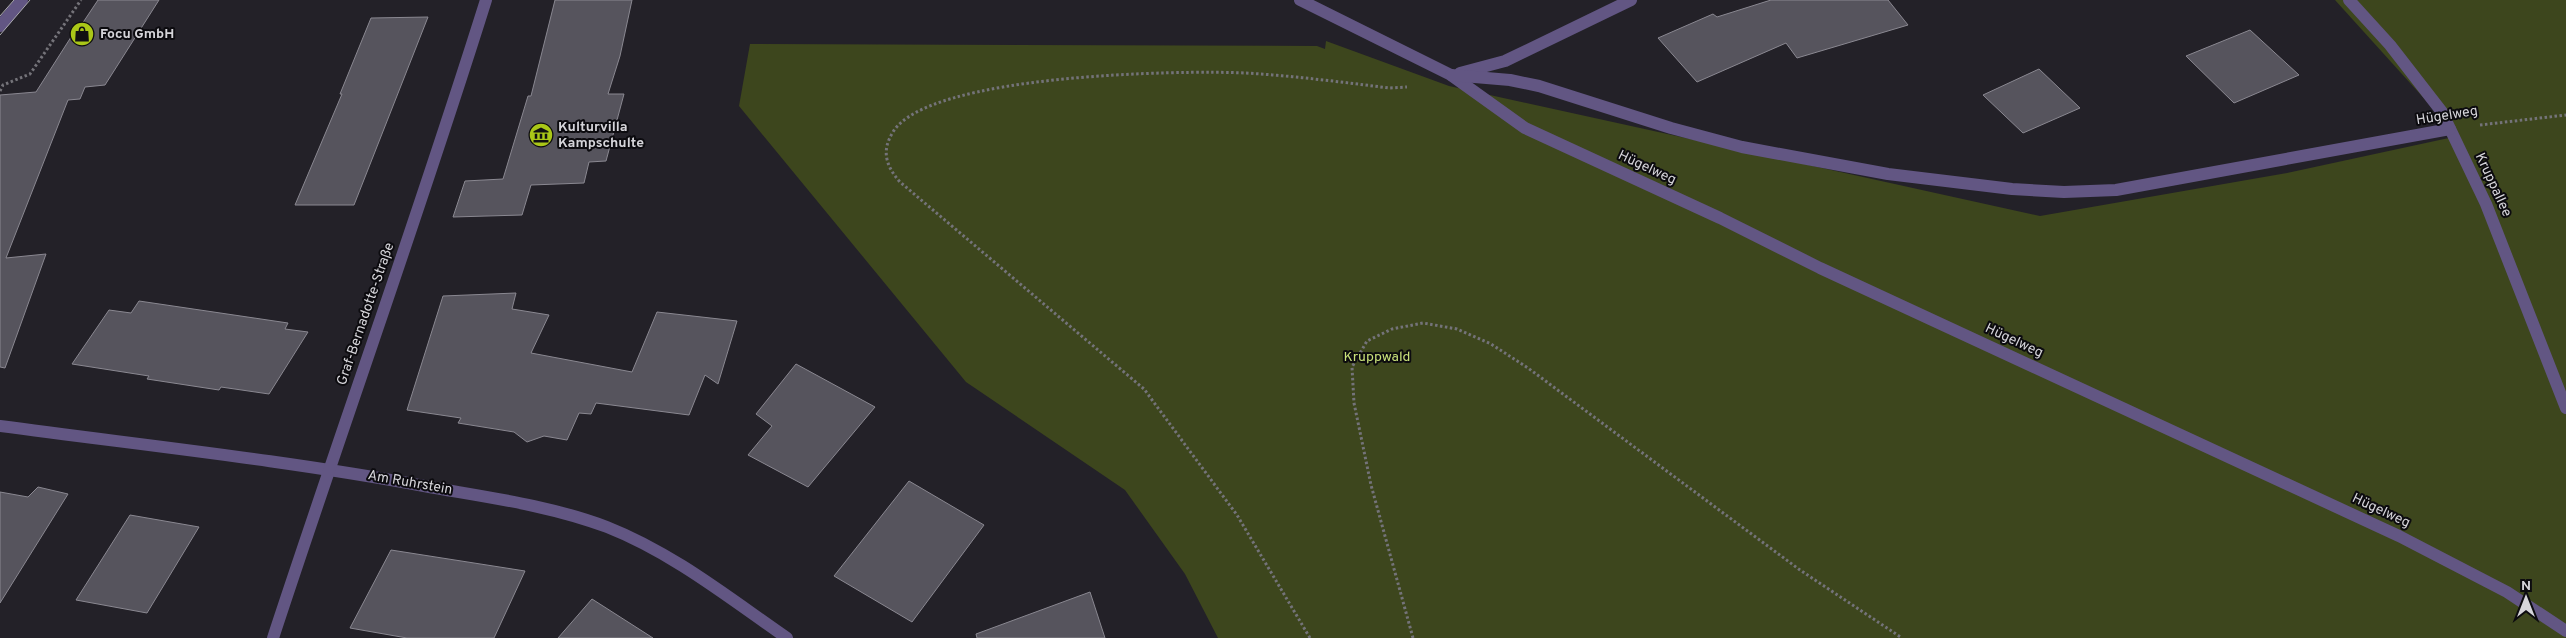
<svg xmlns="http://www.w3.org/2000/svg" width="2566" height="638" viewBox="0 0 2566 638" font-family="Overpass,sans-serif">
<rect width="100%" height="100%" fill="#232128"/>
<path fill="#3d461d" d="M2335 0H2566V638H1218L1185 574 1125 490 966 382 739 106 750 44 1317 46 1325 49 1326 41 1449 86 2040 216 2287 173 2458 136Z"/>
<g fill="#56545d" stroke="#8a8891">
<path d="M98 0H159L105 85 85 87 80 99 68 100 6 258 46 254 5 368 0 367V95L36 92 80 23 82 24Z"/>
<path d="M555 0H632L620 56 608 94H624L606 161 589 162 584 183 531 185 522 215 453 217 465 181 503 179 528 96H531Z"/>
<path d="M1771 0H1888L1908 25 1797 58 1786 43 1697 82 1658 38 1713 14 1717 17Z"/>
<path d="M428 17 354 205H295L342 94H340L371 18Z"/>
<path d="M2250 30 2299 75 2234 103 2186 56Z"/>
<path d="M2039 69 2080 108 2023 133 1983 95Z"/>
<path d="M516 293 512 309 549 315 531 353 632 372 657 312 737 321 718 384 705 375 689 415 596 403 591 414 579 413 567 440 544 436 527 442 514 432 458 423 461 418 407 410 443 296Z"/>
<path d="M139 301 288 323 285 329 308 332 269 394 221 387 219 390 147 379 149 376 72 364 109 310 131 313Z"/>
<path d="M796 364 875 407 808 487 748 455 772 426 756 414Z"/>
<path d="M909 481 984 525 912 622 834 576Z"/>
<path d="M38 487 68 494 0 603V492L28 497Z"/>
<path d="M130 515 199 527 147 613 76 600Z"/>
<path d="M391 550 525 571 494 638H407L350 628Z"/>
<path d="M1090 592 1105 638H977L976 634Z"/>
<path d="M592 599 653 638H558Z"/>
</g>
<g fill="none" stroke-linecap="round" stroke-linejoin="round">
<g stroke="#747379" stroke-width="3" stroke-dasharray="2.5 2.5" stroke-linecap="butt">
<path d="M0 91 3 85 30 74 81 0"/>
<path d="M2480 125 2566 115"/>
<path d="M1310 638 1237 515 1144 389 900 182C886 166 881 151 893 132 928 74 1180 70 1246 73 1294 76 1342 82 1389 88L1407 87"/>
<path d="M1413 638 1371 485 1354 403 1352 367 1367 341 1392 329 1423 323 1457 329 1491 344 1528 368 1800 570 1902 638"/>
</g>
<g stroke="#625683" stroke-width="12">
<path d="M1300 0 1451 75 1525 128 1720 218 1820 268 2399 536 2507 592 2566 631"/>
<path d="M2349 0 2390 45 2442 112 2486 204 2566 408"/>
<path d="M0 26 22 0"/>
<path d="M1460 73 1505 61 1631 0"/>
<path d="M1451 75 1510 80 1539 86 1671 128 1742 147 1888 174 2012 189 2064 192 2116 190 2450 129"/>
<path d="M0 426C141 445 284 460 424 486 485 497 549 505 607 527 673 553 729 598 787 638"/>
<path d="M273 638C343 425 419 214 486 0"/>
</g>
<g stroke="#a9a8ad" stroke-width="1">
<path d="M0 16 14 0"/>
<path d="M0 35 30 0"/>
</g>
</g>
<defs>
<g id="shop-disc" transform="scale(1.25)"><circle r="9.5" fill="#aac718" stroke="#0c0b0f"/><path d="M-5-2.5h2.3a2.7 3.5 0 0 1 5.4 0H5L5.5 6h-11ZM-1.5-2.5h3a1.5 2.3 0 0 0-3 0Z" fill="#111"/></g>
<g id="museum-disc" transform="scale(1.25)"><circle r="9.5" fill="#aac718" stroke="#0c0b0f"/><path d="M0-6L6-3V-2H-6V-3ZM-5-1h2V3h-2ZM-1-1h2V3h-2ZM3-1h2V3H3ZM-6 4H6V6H-6Z" fill="#111"/></g>
</defs>
<g fill-rule="evenodd">
<use href="#shop-disc" x="82" y="34"/>
<use href="#museum-disc" x="541" y="135"/>
</g>
<g text-anchor="middle" dominant-baseline="central" stroke-width="4" stroke-linejoin="round" paint-order="stroke">
<g font-size="14" font-weight="bold" fill="#d6d5da" stroke="#0c0b0f" text-anchor="start">
<text x="100" y="34">Focu GmbH</text>
<text x="558" y="127">Kulturvilla<tspan x="558" dy="16">Kampschulte</tspan></text>
</g>
<g font-size="14" fill="#d6d5da" stroke="#0c0b0f">
<text transform="translate(2447 116) rotate(-9)">Hügelweg</text>
<text transform="translate(1647 168) rotate(25)">Hügelweg</text>
<text transform="translate(2493 185) rotate(65)">Kruppallee</text>
<text transform="translate(366 314) rotate(-71)">Graf-Bernadotte-Straße</text>
<text transform="translate(2014 341) rotate(25)">Hügelweg</text>
<text transform="translate(410 483) rotate(10)">Am Ruhrstein</text>
<text transform="translate(2381 511) rotate(25)">Hügelweg</text>
</g>
<g font-size="14" fill="#c9e17a" stroke="#0c0b0f">
<text x="1377" y="357">Kruppwald</text>
</g>
</g>
<g transform="translate(2526 598)" stroke="#0c0b0f" stroke-width="4" paint-order="stroke">
<path d="M0-4L9 19L0 12L-9 19Z" fill="#d6d5da"/>
<text y="-8" font-size="14" font-weight="bold" text-anchor="middle" fill="#d6d5da">N</text>
</g>
</svg>
